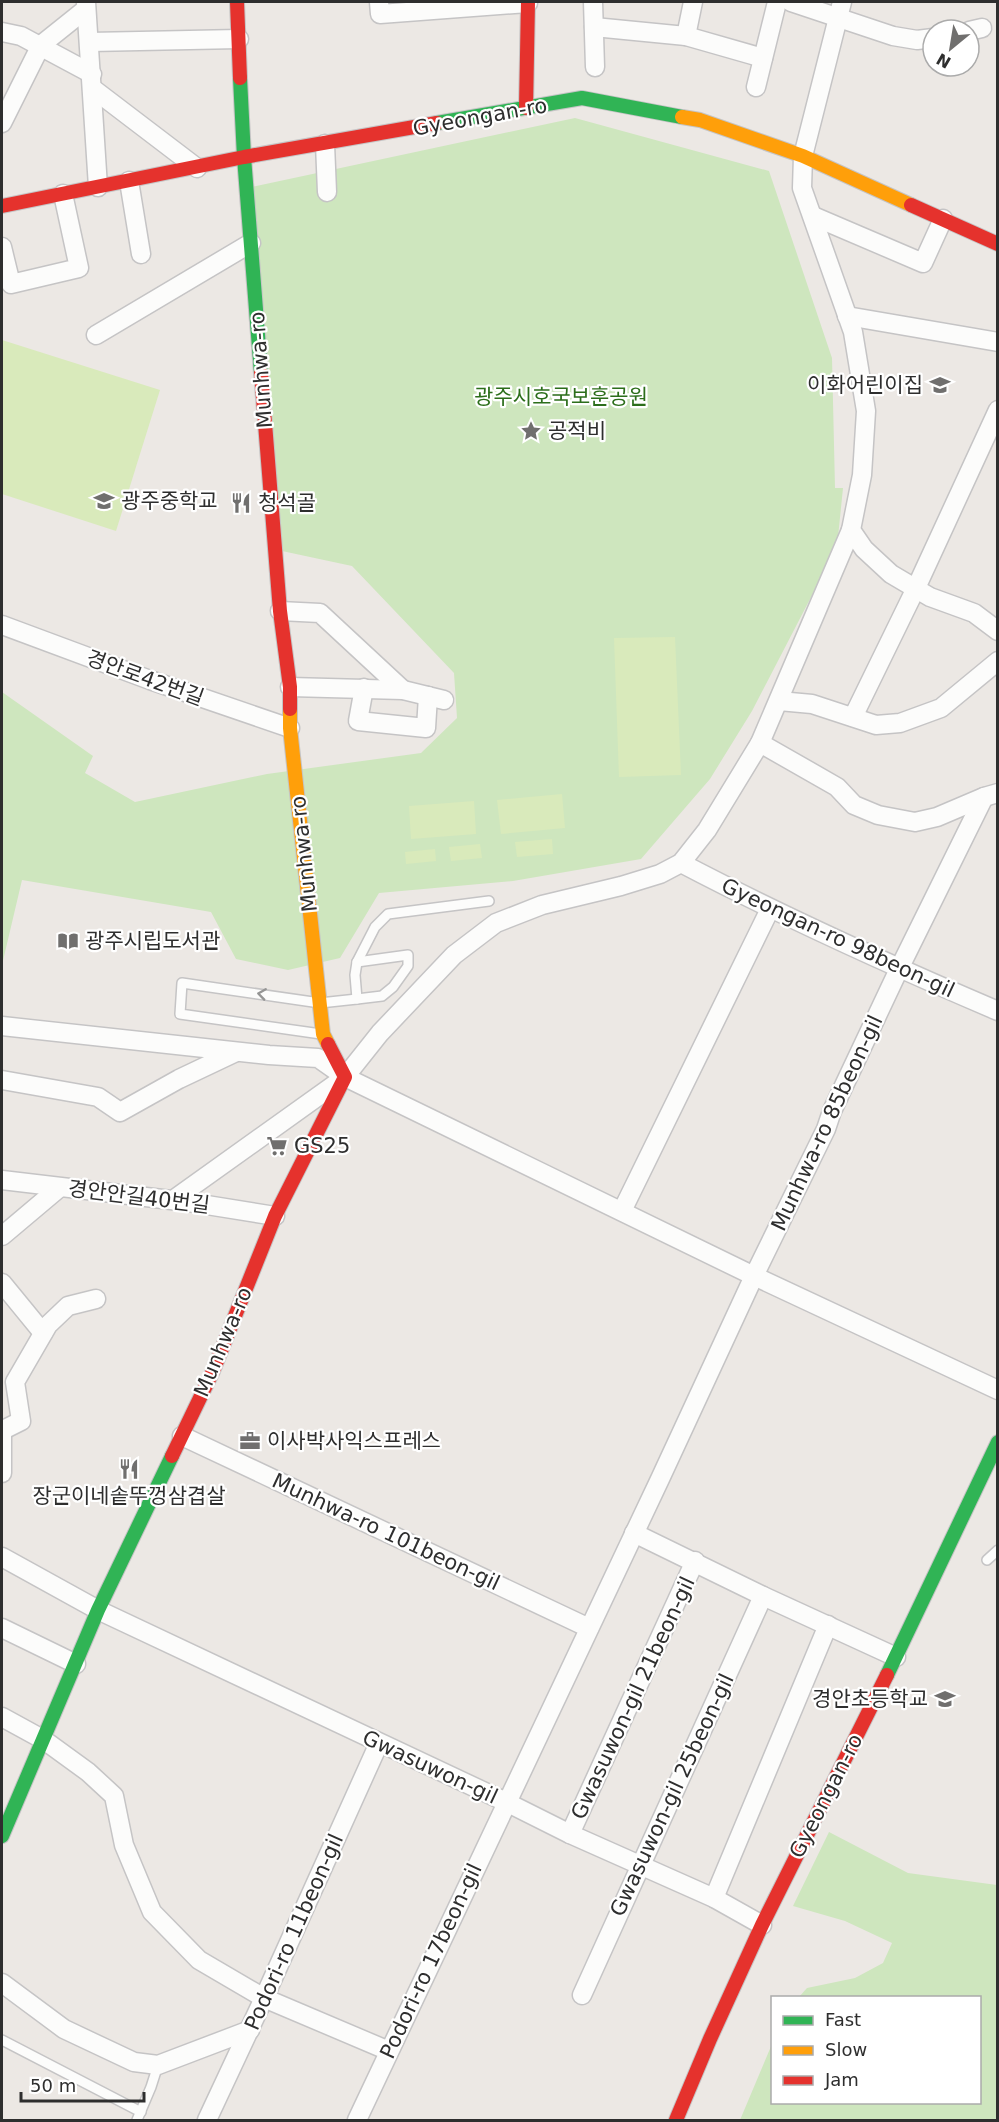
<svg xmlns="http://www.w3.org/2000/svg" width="999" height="2122" viewBox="0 0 999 2122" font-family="'DejaVu Sans','Noto Sans KR',sans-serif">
<rect width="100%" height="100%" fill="#ece8e4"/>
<g fill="#cee6be">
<path d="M575 118 769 171 832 358 835 488H843L837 547 752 711 710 779 641 859 513 881 379 893 340 958 288 970 236 959 211 912 22 880 2 965V692L93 756 85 773 135 802 267 774 421 753 457 718 454 673 352 566 282 551 247 188Z"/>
<path d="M829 1832 908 1873 997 1885V2120H740L772 2044V2102H980V1998L799 1997 807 1988 855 1978 883 1963 892 1943 845 1921 793 1906Z"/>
</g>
<g fill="#d9eabb">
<path d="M2 340 160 390 116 531 2 494Z"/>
<path d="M675 637 681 775 619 777 614 638Z"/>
<path d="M562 794 565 828 501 834 497 800Z"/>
<path d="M474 801 476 834 411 839 409 806Z"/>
<path d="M552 839 553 854 517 857 515 842Z"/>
<path d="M480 844 482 858 451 861 449 847Z"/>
<path d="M435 849 436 861 406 864 405 852Z"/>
</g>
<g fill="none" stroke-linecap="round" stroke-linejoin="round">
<g stroke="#c5c4c5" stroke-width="12">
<g id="lane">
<path d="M357 999 355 975 357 962 375 927 388 914 489 901"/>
<path d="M321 1034 180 1014 182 983 320 1003 357 999 382 996 393 987 408 966V955L357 962"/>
<path d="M987 1560 998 1550"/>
<path d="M2 2040 141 2112"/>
<path d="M137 2120 151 2087 158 2065"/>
</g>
</g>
<g stroke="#c5c4c5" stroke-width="21">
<g id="street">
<path d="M86 2 98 187"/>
<path d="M379 2 380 14 528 3"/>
<path d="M593 2 595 67"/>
<path d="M791 2 893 36 917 40 933 38"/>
<path d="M842 2 803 156 802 188 853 332 866 411 862 475 851 530 864 549 891 574 930 597 974 613 998 631"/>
<path d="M594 27 686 36 763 58"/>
<path d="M969 31 982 28"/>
<path d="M2 32 21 36 92 74"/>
<path d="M686 36 693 2"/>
<path d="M90 42 239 39"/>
<path d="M756 87 777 2"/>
<path d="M92 88 197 168"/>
<path d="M2 123 41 45 86 9"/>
<path d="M325 144 327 192"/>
<path d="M129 181 141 254"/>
<path d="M813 216 923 263 943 219"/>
<path d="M2 247 11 284 79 268 63 194"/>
<path d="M847 316 998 342"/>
<path d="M96 335 251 243"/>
<path d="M280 611 320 613 403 690"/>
<path d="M2 625 150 680 290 728"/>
<path d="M290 687 403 690 444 700"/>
<path d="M364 688 358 721 426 728 428 696"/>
<path d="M779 701 812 704 876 725 900 723 941 708 998 661"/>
<path d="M853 717 916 588 998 410"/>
<path d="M760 743 837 787 854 805 878 815 915 822 937 817 984 797 998 793"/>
<path d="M681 863C784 917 890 965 998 1011"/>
<path d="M2 1026 269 1055 318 1058 345 1077 754 1276 998 1390"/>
<path d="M2 1080 98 1097 120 1112 179 1079 236 1052"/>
<path d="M2 1180 188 1202 275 1216"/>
<path d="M173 1200 345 1077 380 1033 454 955 496 923 542 905 621 886 660 874 681 863 707 830 760 743 851 530"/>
<path d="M622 1211 770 909"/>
<path d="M2 1236 59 1188"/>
<path d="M2 1283 43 1333"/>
<path d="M2 1430V1473"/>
<path d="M3 1430 21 1421 15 1382 48 1325 68 1306 96 1299"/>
<path d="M182 1436 589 1628"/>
<path d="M634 1533 763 1596 896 1657"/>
<path d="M2 1557 98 1610 506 1802 570 1834 714 1898 762 1925"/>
<path d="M2 1628 76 1664"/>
<path d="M2 1717 44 1740 88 1772 114 1796 124 1845 152 1912 199 1960 264 1998 389 2051"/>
<path d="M570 1834 695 1561"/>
<path d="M714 1898 828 1625"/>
<path d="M2 1983 64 2029 134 2062 158 2065 250 2030"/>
<path d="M582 1995 763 1596"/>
<path d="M207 2120 264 1998 379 1743"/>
<path d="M357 2120 660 1479 754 1276 826 1129 832 1111 899 969 984 797"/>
</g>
</g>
<g stroke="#c5c4c5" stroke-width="16">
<g id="fast">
<path d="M240 78 244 157 261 373"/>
<path d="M437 123 582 98 682 117"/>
<path d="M887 1675 998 1442"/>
<path d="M2 1836 98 1610 172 1456"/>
</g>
</g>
<g stroke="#c5c4c5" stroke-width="16">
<g id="slow">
<path d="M682 117 700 120 803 156 911 205"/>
<path d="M290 709V728L323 1034 328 1044"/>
</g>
</g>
<g stroke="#c5c4c5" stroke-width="16">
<g id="jam">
<path d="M237 2 240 78"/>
<path d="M526 108 528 2"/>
<path d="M911 205 998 244"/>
<path d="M2 206 244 157 437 123"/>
<path d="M261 373 280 611 290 687V709"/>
<path d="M172 1456 213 1371 275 1216 345 1077 328 1044"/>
<path d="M676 2120 710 2039 762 1925 887 1675"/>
</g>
</g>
<use href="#lane" stroke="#fcfcfb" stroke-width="9"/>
<use href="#street" stroke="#fcfcfb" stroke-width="18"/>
<use href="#fast" stroke="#30b455" stroke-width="14"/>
<use href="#slow" stroke="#ff9f0a" stroke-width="14"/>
<use href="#jam" stroke="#e5322d" stroke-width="14"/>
</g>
<defs><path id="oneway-chevron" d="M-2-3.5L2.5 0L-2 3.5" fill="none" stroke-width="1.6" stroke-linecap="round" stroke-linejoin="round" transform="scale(1.5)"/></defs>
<use stroke="#959594" href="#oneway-chevron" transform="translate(262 994) rotate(-172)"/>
<defs>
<g id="school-bare" transform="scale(1.62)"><path d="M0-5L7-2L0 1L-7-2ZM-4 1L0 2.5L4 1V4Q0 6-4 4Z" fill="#706f6e" stroke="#fff" stroke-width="2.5" paint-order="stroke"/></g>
<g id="sight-bare" transform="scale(1.62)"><path d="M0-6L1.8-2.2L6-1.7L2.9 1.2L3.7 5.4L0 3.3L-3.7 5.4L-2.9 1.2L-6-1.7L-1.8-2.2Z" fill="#706f6e" stroke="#fff" stroke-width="2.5" paint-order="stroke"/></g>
<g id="restaurant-bare" transform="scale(1.62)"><path d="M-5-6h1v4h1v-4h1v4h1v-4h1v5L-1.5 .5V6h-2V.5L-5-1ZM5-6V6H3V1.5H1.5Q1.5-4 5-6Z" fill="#706f6e" stroke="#fff" stroke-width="2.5" paint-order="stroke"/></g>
<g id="library-bare" transform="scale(1.62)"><path d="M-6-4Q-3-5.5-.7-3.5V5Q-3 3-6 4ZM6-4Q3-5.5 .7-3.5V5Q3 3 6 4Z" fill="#706f6e" stroke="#fff" stroke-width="2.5" paint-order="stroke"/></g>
<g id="supermarket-bare" transform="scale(1.62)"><path d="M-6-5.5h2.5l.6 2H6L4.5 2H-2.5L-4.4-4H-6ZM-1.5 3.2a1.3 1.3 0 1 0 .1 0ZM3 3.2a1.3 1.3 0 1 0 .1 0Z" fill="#706f6e" stroke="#fff" stroke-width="2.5" paint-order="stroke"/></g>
<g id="office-bare" transform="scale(1.62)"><path d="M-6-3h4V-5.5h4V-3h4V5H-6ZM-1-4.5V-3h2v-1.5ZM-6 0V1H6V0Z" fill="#706f6e" stroke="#fff" stroke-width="2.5" paint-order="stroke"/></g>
</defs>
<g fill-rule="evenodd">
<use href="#school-bare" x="940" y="385"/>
<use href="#sight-bare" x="531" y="431"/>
<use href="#school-bare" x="104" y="501"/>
<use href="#restaurant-bare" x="241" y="503"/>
<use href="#library-bare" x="68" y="941"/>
<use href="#supermarket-bare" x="277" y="1146"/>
<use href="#office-bare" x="250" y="1441"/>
<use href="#restaurant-bare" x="129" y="1469"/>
<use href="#school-bare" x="945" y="1699"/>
</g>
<g text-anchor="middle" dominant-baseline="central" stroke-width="4.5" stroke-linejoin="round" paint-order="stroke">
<g font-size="21" fill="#2e2e2e" stroke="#fff">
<text transform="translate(480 117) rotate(-10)">Gyeongan-ro</text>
<text transform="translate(261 370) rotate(-94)">Munhwa-ro</text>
<text transform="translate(145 678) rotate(20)">경안로42번길</text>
<text transform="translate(304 854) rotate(-96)">Munhwa-ro</text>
<text transform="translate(838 938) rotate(25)">Gyeongan-ro 98beon-gil</text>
<text transform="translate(827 1123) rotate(-65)">Munhwa-ro 85beon-gil</text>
<text transform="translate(139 1197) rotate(7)">경안안길40번길</text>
<text transform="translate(223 1342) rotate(-67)">Munhwa-ro</text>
<text transform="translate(386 1532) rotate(25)">Munhwa-ro 101beon-gil</text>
<text transform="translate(633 1698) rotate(-65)">Gwasuwon-gil 21beon-gil</text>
<text transform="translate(430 1767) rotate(25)">Gwasuwon-gil</text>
<text transform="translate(672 1795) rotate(-65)">Gwasuwon-gil 25beon-gil</text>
<text transform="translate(826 1796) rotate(-63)">Gyeongan-ro</text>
<text transform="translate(294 1932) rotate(-66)">Podori-ro 11beon-gil</text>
<text transform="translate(431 1961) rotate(-65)">Podori-ro 17beon-gil</text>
</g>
<g font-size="21" fill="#2e2e2e" stroke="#fff" text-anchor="start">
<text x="923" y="385" text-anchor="end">이화어린이집</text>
<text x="548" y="431">공적비</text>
<text x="121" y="501">광주중학교</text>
<text x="258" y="503">청석골</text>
<text x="85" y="941">광주시립도서관</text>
<text x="294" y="1146">GS25</text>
<text x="267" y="1441">이사박사익스프레스</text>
<text x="129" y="1496" text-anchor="middle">장군이네솥뚜껑삼겹살</text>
<text x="928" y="1699" text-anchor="end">경안초등학교</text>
</g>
<g font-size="21" fill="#2c6e1b" stroke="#fff">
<text x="561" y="397">광주시호국보훈공원</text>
</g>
</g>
<rect width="999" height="2122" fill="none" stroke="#2e2e2e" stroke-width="6"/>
<rect x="771" y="1996" width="210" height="108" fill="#ffffff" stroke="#ababab" stroke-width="1.5"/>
<rect x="783" y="2016" width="30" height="9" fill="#30b455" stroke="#ababab" stroke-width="1.5"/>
<text x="825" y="2026" font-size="18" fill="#2e2e2e">Fast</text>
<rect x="783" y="2046" width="30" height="9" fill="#ff9f0a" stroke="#ababab" stroke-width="1.5"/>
<text x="825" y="2056" font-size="18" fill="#2e2e2e">Slow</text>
<rect x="783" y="2076" width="30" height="9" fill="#e5322d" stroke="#ababab" stroke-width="1.5"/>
<text x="825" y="2086" font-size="18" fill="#2e2e2e">Jam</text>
<g transform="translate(951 48) rotate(210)"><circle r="28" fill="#ffffff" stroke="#ababab" stroke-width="1.5"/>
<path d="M0-4.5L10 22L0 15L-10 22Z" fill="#706f6e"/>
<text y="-9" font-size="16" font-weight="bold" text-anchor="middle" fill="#2e2e2e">N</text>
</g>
<path d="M21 2092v9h123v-9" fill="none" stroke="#2e2e2e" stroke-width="3"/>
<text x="30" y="2092" font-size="18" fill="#2e2e2e" stroke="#ffffff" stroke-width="4.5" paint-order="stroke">50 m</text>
</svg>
